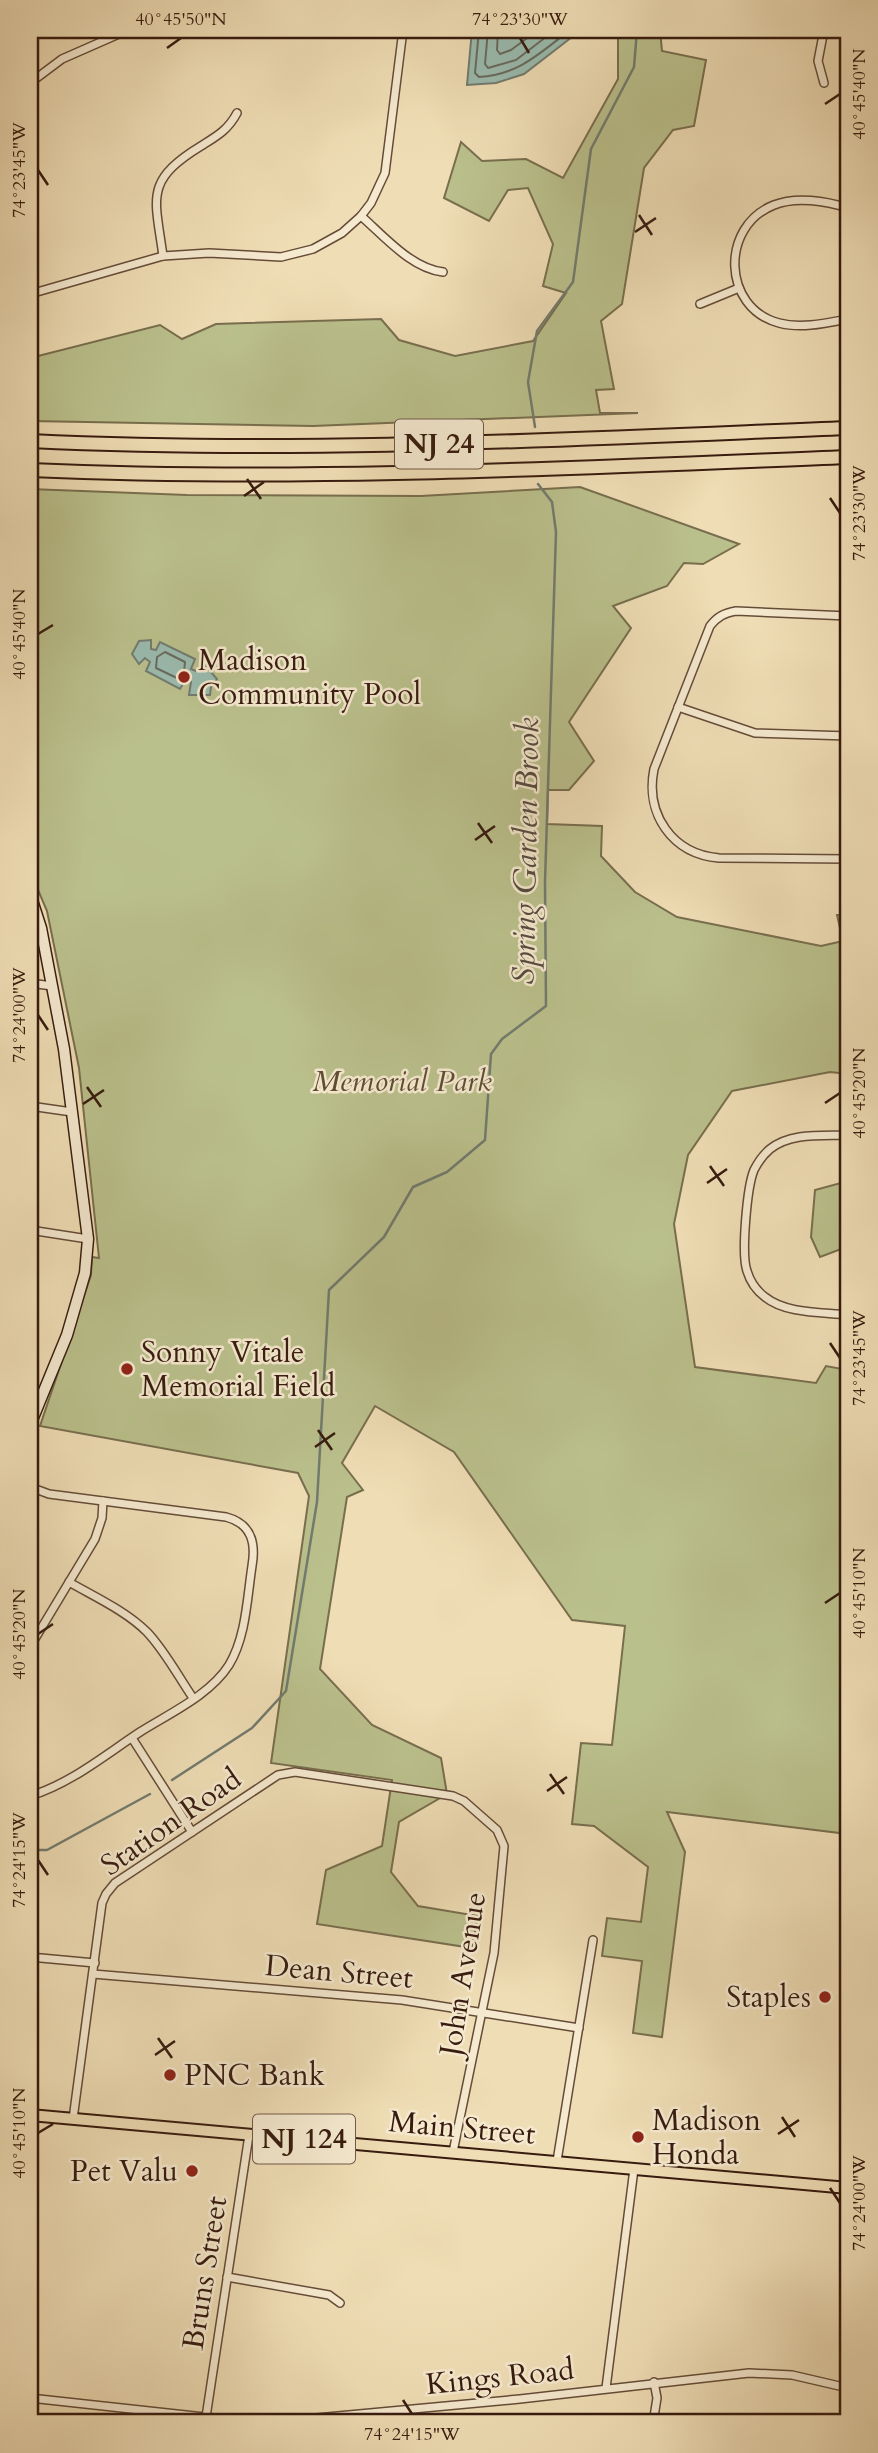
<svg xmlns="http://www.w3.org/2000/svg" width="878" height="2453" viewBox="0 0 878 2453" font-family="Cardo,serif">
<rect width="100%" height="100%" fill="#efddb5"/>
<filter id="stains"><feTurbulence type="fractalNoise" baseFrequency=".00286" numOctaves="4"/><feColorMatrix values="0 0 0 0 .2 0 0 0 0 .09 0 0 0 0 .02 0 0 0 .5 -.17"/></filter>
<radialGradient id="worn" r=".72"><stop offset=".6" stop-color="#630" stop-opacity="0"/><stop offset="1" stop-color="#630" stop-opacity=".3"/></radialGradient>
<g fill="#bac08c" stroke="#786e4e" stroke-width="2">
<path d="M618 30H660L662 51 706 60 694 126 673 130 644 168 622 304 601 321 614 389 596 390 600 413H638L313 426 30 421V358L160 325 182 339 216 324 381 319 399 340 455 356 533 341 566 293 543 286 553 244 528 188 508 190 489 221 444 198 461 142 482 161 526 159 563 178 618 79Z"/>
<path d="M580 487 739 544 703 564 684 563 667 586 613 606 631 628 569 722 594 761 569 790H548L547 824 602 826 601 856 635 892 677 917 821 946 843 941 837 915H848V1074L830 1072 732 1091 688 1155 674 1224 695 1367 816 1383 826 1366 848 1370V1834L667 1812 685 1852 662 2037 633 2033 642 1961 602 1956 607 1918 641 1922 648 1867 594 1826 572 1824 581 1743 612 1745 625 1626 572 1620 454 1452 375 1406 342 1463 363 1490 347 1497 320 1669 372 1725 441 1758 447 1794 399 1822 391 1872 418 1906 478 1916 472 1948 317 1924 326 1870 382 1846 392 1780 271 1763 309 1496 298 1473 40 1426 91 1275 92 1257 99 1258 79 1068 47 911 30 871V489L187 495 421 496Z"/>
<path d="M848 1181V1249H841L820 1257 811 1237 815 1190Z"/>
<path d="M421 2407 424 2423H318Z"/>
</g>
<g fill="#9abbaf" stroke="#727b6f" stroke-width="2">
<path d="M472 30H581L524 74 496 83 467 85Z"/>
<path d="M151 640V649L156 650 160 642 195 659 191 669 196 671 204 664 217 679 211 687 210 695H189L191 682 185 680 180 689 146 671 150 662 145 658 139 664 132 654 139 641Z"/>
</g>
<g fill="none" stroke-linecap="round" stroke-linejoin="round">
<g stroke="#686b5f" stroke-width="2">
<path d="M479 30 475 73 479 77C518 75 540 53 570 30"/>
<path d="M488 30 485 64 488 68 516 60 555 30"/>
<path d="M498 30 497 50 500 54 511 50 538 30"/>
<path d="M165 652 185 662 184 672 177 678 156 668 157 657Z"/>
</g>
<g stroke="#727b6f" stroke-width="2.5">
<path d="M535 427 528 382 537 331 573 282 591 149 634 67 637 30"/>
<path d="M172 1780 252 1728 286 1691 317 1502 329 1290 384 1237 413 1187 447 1172 485 1140 491 1054 502 1039 546 1006 545 882 556 532 552 502 538 484"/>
<path d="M30 1850H47L150 1794"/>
</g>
<g stroke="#654c38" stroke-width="10">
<g id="street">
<path d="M30 83 62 59 128 30"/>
<path d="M824 83 818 61 824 30"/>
<path d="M848 208C826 201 796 196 774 205 720 226 722 308 779 323 801 329 827 323 848 319"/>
<path d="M361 216C385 237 411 268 443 272"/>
<path d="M163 256C155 197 144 181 201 146 217 136 228 130 237 113"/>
<path d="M30 294 163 256 209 253 281 257 313 249 342 233 361 216 371 203 385 173 403 30"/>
<path d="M700 304 739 288"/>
<path d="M848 616 736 611C724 613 717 617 710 626L654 769C645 814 672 854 719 858L848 859"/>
<path d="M678 707 755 733 848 736"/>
<path d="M30 983 52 986"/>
<path d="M30 1106 72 1112"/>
<path d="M848 1135C823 1136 791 1132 770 1149 764 1154 758 1162 754 1170 747 1187 741 1254 747 1271 750 1281 757 1291 765 1297 786 1314 822 1312 848 1315"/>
<path d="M30 1230 88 1239"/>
<path d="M30 1392 42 1397"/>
<path d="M30 1487 49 1494 226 1517C252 1524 256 1543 252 1566 247 1599 246 1637 229 1665 210 1695 170 1713 140 1732 105 1755 70 1784 30 1796"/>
<path d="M69 1582C95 1597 126 1611 147 1632 165 1651 178 1676 193 1698"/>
<path d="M30 1647 95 1539 102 1518 103 1501"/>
<path d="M132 1738 192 1832"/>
<path d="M30 1957 95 1963"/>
<path d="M93 1974 402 2000 579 2028"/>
<path d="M73 2119 102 1903 106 1894 115 1883 278 1775 295 1772 453 1796 464 1801 497 1830 504 1846 494 1953 453 2152"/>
<path d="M557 2161 593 1940"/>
<path d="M227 2277 329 2295 340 2303"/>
<path d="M606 2388 634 2169"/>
<path d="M30 2398 250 2422H273L520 2399 749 2373 792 2375 848 2388"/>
<path d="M206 2417 249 2135"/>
<path d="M653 2423 657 2398 654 2382"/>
</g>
</g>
<g stroke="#371b0f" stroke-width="13">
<path id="secondary" d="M30 894 41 928 64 1049 88 1239 85 1273 67 1335 30 1425"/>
</g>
<g stroke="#371b0f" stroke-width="14">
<path id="primary" d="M30 2115 848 2188"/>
</g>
<g stroke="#371b0f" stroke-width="16">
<g id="highway">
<path d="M30 441C303 454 576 439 848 428"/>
<path d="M30 470C303 482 575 468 848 457"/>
</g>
</g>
<use href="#street" stroke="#f5e9cf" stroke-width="7"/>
<use href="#secondary" stroke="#f5e9cf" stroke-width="10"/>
<use href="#primary" stroke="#efddb5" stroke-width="10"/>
<use href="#highway" stroke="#efddb5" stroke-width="12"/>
</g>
<path fill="none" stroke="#371b0f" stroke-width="2.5" d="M520 38 529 53M167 48 181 38M825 104 840 94M38 170 48 185M639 215 652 235M635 232 656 218M247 479 261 499M244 496 264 482M830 498 840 513M38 634 53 625M478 823 492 843M475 840 495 826M38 1015 48 1030M87 1087 101 1107M825 1103 840 1093M83 1104 104 1090M710 1166 724 1186M707 1183 727 1169M830 1343 840 1358M318 1430 332 1450M315 1447 335 1433M825 1603 840 1593M38 1634 53 1624M550 1774 564 1794M547 1791 567 1777M38 1860 48 1875M158 2038 172 2058M155 2055 175 2041M782 2117 795 2137M38 2133 53 2124M778 2134 799 2120M830 2188 840 2203M403 2400 412 2414"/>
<g fill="#8f2418" stroke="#f5e9cf" stroke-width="2.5">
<circle cx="184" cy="677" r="7"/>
<circle cx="127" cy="1369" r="7"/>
<circle cx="825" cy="1997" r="7"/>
<circle cx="170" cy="2075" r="7"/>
<circle cx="638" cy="2137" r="7"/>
<circle cx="192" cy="2171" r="7"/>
</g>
<g text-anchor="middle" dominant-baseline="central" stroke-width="5" stroke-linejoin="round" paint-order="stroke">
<g fill="#f5e9cf" stroke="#705949" stroke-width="2">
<rect x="395" y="419.5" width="88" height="49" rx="5"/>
<rect x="253" y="2114.5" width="102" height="49" rx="5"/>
</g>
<g font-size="28" font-weight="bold" fill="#371b0f">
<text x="439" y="444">NJ 24</text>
<text x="304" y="2139">NJ 124</text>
</g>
<g font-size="30" fill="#371b0f" stroke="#f5e9cf" text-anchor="start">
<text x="198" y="660">Madison<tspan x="198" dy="34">Community Pool</tspan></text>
<text x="141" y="1352">Sonny Vitale<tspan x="141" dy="34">Memorial Field</tspan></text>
<text x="811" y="1997" text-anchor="end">Staples</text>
<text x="184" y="2075">PNC Bank</text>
<text x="652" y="2120">Madison<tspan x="652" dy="34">Honda</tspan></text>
<text x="178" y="2171" text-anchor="end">Pet Valu</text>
</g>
<g font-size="30" font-style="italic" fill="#5e4d34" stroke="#f5e9cf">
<text x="402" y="1081">Memorial Park</text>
</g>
<g font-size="30" fill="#371b0f" stroke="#f5e9cf">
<text transform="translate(171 1822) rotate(-35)">Station Road</text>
<text transform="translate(339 1972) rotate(5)">Dean Street</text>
<text transform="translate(463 1974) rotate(-81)">John Avenue</text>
<text transform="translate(462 2128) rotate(5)">Main Street</text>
<text transform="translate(205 2273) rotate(-81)">Bruns Street</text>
<text transform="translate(500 2377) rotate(-6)">Kings Road</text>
</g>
<g font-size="32" font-style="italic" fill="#554b3f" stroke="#f5e9cf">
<text transform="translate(526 851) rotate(-89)">Spring Garden Brook</text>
</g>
</g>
<rect width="878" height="2453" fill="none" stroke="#efddb5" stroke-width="77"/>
<rect x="38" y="38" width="802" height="2376" fill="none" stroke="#371b0f" stroke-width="2.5"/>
<g font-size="18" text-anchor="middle" fill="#371b0f">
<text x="181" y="25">40°45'50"N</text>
<text x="520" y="25">74°23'30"W</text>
<text transform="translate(859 94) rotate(-90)" y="6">40°45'40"N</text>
<text transform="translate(19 170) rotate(-90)" y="6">74°23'45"W</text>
<text transform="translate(859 513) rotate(-90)" y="6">74°23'30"W</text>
<text transform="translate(19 634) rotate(-90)" y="6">40°45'40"N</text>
<text transform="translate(19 1015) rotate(-90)" y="6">74°24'00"W</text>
<text transform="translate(859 1093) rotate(-90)" y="6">40°45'20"N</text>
<text transform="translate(859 1358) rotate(-90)" y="6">74°23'45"W</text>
<text transform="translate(859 1593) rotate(-90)" y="6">40°45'10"N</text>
<text transform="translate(19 1634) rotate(-90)" y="6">40°45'20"N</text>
<text transform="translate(19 1860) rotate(-90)" y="6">74°24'15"W</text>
<text transform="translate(19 2133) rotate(-90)" y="6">40°45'10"N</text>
<text transform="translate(859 2203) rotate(-90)" y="6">74°24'00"W</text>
<text x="412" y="2440">74°24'15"W</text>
</g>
<rect width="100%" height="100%" filter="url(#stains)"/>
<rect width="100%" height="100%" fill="url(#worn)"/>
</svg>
